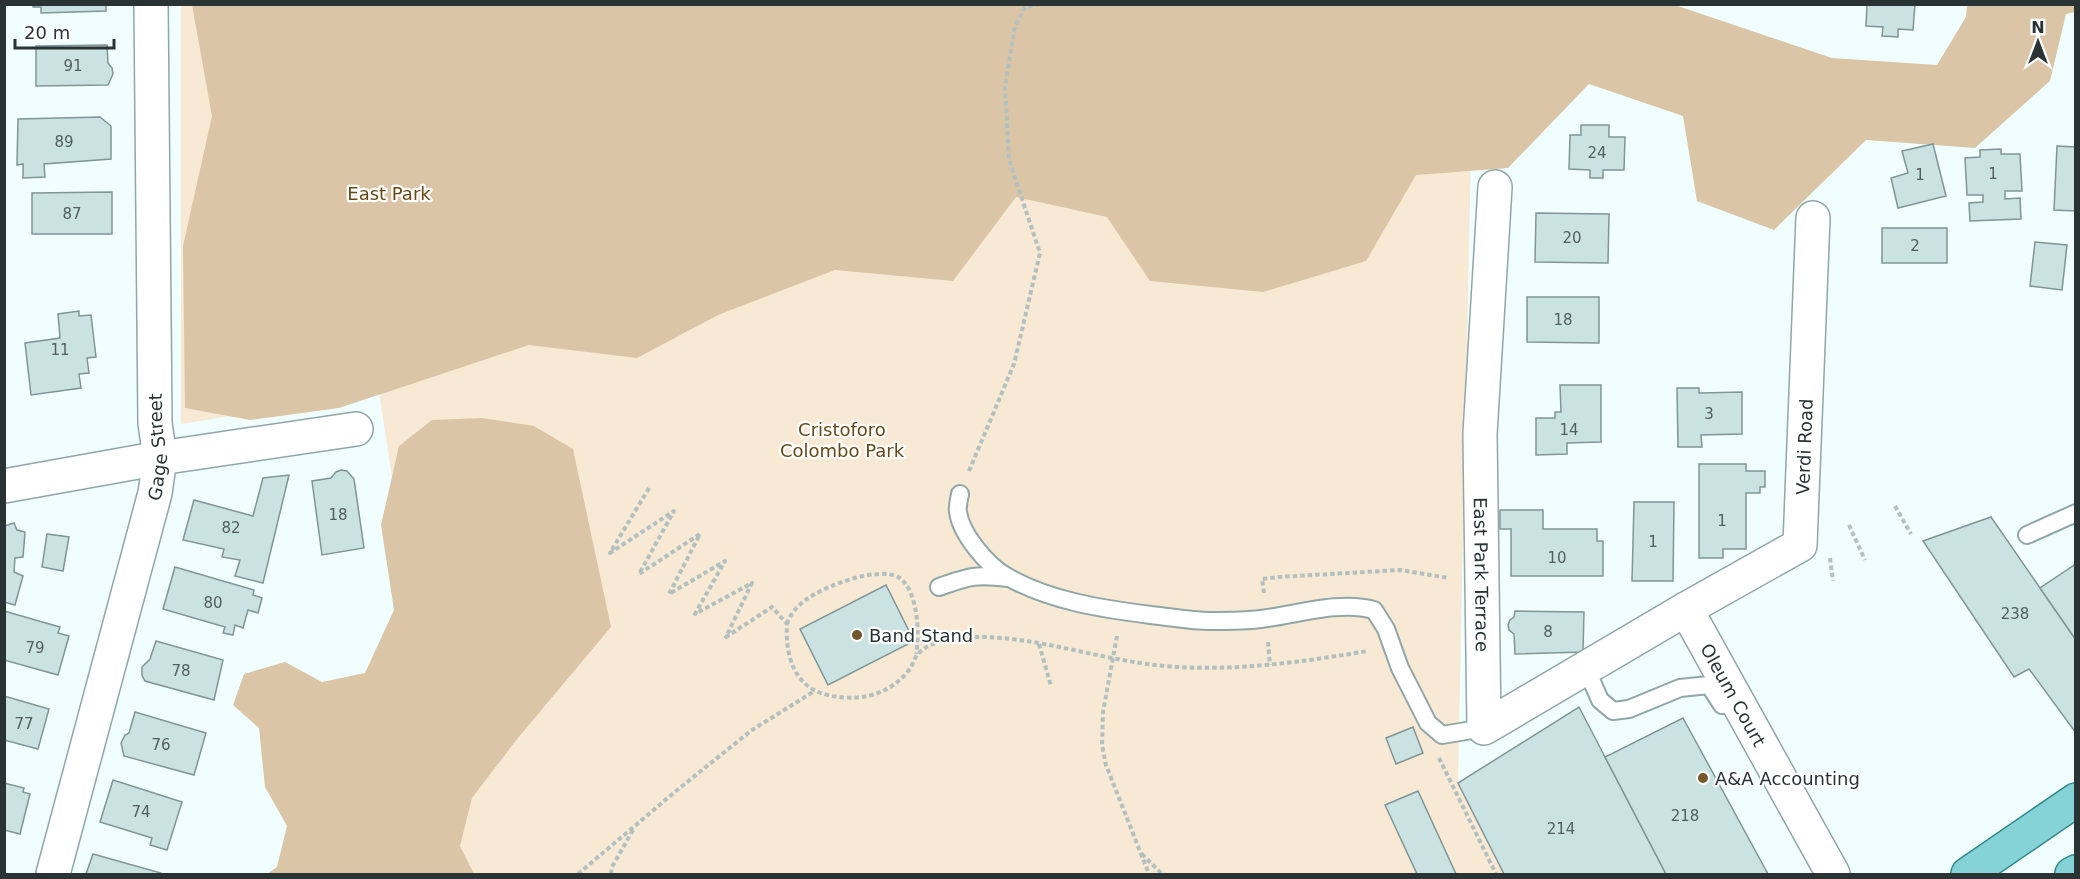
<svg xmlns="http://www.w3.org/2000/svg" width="2080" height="879" viewBox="0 0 2080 879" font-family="'DejaVu Sans',sans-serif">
<rect width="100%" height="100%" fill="#f0fefe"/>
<path fill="#f8e9d5" d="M181 5H1477L1473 52 1458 783 1504 874H424L417 641 379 392 181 424Z"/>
<g fill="#dac5a6">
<path d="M1672 4 1832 58 1937 65 1966 17 1967 5H2075V12L2066 14 2050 81 1975 148 1866 140 1774 230 1697 201 1683 116 1589 84 1508 168 1416 175 1366 261 1263 292 1150 281 1107 217 1016 197 953 281 835 270 718 315 637 358 529 345 339 408 250 420 185 408 183 246 212 116 192 5Z"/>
<path d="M482 418 534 426 573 449 611 627 517 739 472 798 460 846 474 874H267L277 867 287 826 265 787 259 728 233 705 244 674 285 662 322 682 365 673 394 610 381 525 399 446 432 420Z"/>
</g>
<g fill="#cbe2e3" stroke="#809596" stroke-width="1.5">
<path d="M33 4H106V11L41 13V7H33Z"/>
<path d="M1867 4H1915L1913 30 1898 29V37L1882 36 1883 27 1866 26Z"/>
<path d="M107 45 108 63 112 68 113 74 108 85 36 86V46Z"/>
<path d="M100 117 111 126V159L44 164 45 177 23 178V164L17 165 18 119Z"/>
<path d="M1581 125H1609V137H1625L1624 170H1603V178H1590V170L1569 169 1570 135H1581Z"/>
<path d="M1933 144 1946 196 1898 208 1891 178 1908 173 1902 151Z"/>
<path d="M2057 146 2076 147V211L2054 210Z"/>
<path d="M2001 149V154H2020L2022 191H2005V199L2020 198 2021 219 1970 221 1969 203 1983 202V195H1967L1965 158 1980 157V150Z"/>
<path d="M112 192V234H32V193Z"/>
<path d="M1536 213 1609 214 1608 263 1535 262Z"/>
<rect x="1882" y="228" width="65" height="35"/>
<path d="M2035 242 2067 245 2062 290 2030 286Z"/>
<path d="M1527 297H1599V343L1527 342Z"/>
<path d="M79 311V316L91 315 96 357 87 358 89 373 79 374 81 388 31 395 25 343 60 338 58 314Z"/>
<path d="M1560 385H1601V442L1567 443V454L1536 455V418H1555V412H1561Z"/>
<path d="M1677 388H1699V393L1742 392V434L1701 435 1702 447H1678Z"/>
<path d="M1699 464H1746V471H1765V487H1760V493H1746V549H1723V558H1699Z"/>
<path d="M341 470 347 471 354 479 364 548 322 555 312 481 331 478 336 472Z"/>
<path d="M289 475 263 583 235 576 240 560 222 557 224 549 183 540 194 500 253 516 263 478Z"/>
<path d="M1634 502H1674L1673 581H1632Z"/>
<path d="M1500 510H1543V529H1597V541H1603V576H1511V529H1500Z"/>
<path d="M1991 517 2076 640V733L2029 669 2014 677 1923 541Z"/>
<path d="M14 523 17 530 25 532 23 557 15 558 14 572 23 576 15 605 4 602V526Z"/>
<path d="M47 534 69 537 63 571 42 567Z"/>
<path d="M2076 564V640L2040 588Z"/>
<path d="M175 567 254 590 253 595 262 598 258 613 248 610 243 628 235 625 233 635 223 633 225 627 163 609Z"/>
<path d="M886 585 914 641 828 685 800 629Z"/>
<path d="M4 611 60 627 58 633 69 636 58 675 4 660Z"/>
<path d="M1515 611 1584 612 1583 652 1515 654 1514 634 1509 630 1508 625 1510 620 1514 617Z"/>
<path d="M156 641 223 660 214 700 145 681 142 675V667L150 659Z"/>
<path d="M4 696 49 709 38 749 4 740Z"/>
<path d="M1579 707 1605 757 1666 874H1504L1458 783Z"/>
<path d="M135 712 206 733 194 775 124 756 121 743 125 735 129 733Z"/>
<path d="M1683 718 1768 874H1666L1605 757Z"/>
<path d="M1413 727 1423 753 1396 764 1386 738Z"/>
<path d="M113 780 182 802 167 850 150 845 152 838 100 822Z"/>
<path d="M4 783 24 788 23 792 30 794 20 834 4 830Z"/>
<path d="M1418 791 1456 874H1417L1385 805Z"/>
<path d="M93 854 161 873V874H86Z"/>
</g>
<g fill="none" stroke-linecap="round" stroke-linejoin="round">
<g stroke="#91a6a7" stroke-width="20">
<g id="service">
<path d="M960 494C959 500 957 506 958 512 961 534 987 565 1006 576 1049 601 1103 609 1151 615 1171 617 1191 621 1210 621 1227 621 1245 621 1261 619 1295 615 1340 600 1374 610L1386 629 1400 668 1428 723 1442 735 1484 728"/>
<path d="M2027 535 2076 513"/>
<path d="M939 587C970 576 976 574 1008 578"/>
<path d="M1586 668 1600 700 1613 711 1629 709 1680 688 1709 685 1722 705 1725 704"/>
</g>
</g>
<g stroke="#91a6a7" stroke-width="36">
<g id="minor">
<path id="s1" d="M1495 187 1480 434 1484 728 1686 609 1800 545 1813 218"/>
<path d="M4 486 160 458 356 429"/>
<path id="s2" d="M1686 609 1833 874"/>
<path id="s3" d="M53 874 155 493 160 458 155 423 151 4"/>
</g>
</g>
<g stroke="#30888b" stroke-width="36">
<g id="primary">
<path d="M1968 874 2076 800"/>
<path d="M2072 874 2076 872"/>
</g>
</g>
<g stroke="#b3c0c0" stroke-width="4" stroke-dasharray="4.5 3" stroke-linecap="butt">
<path d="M969 471 1014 364 1040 253 1009 160 1005 87 1015 26 1025 7 1041 4"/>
<path d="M649 488 610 553 674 511 639 574 700 534 669 594 725 561 695 614 752 583 726 637 772 607 787 624C785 655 794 688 828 695 858 702 889 696 909 670 913 665 914 658 918 654 925 645 944 639 955 638 1025 631 1095 660 1165 666 1233 672 1301 662 1368 651"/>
<path d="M1895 506 1911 534"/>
<path d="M1849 525 1865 560"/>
<path d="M1830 558 1833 581"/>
<path d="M1264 593 1262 579 1278 577 1400 570 1449 578"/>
<path d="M787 624C790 614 798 605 807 599 825 586 877 566 898 577 918 588 920 635 916 654"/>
<path d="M1117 636 1103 712 1102 745 1106 765 1149 874"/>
<path d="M1268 642 1270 665"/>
<path d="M1039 644 1051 686"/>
<path d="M1439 758 1496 874"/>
<path d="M1142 854 1162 874"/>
<path d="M578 874 676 791 752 730 813 692"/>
<path d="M611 874 612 867 633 830"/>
</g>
<use href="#service" stroke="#fff" stroke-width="16"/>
<use href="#minor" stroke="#fff" stroke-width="33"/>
<use href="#primary" stroke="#85d3d6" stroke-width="33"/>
</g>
<g fill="#74572a" stroke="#fff" stroke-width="2">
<circle cx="857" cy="635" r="6"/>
<circle cx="1703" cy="778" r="6"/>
</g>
<g text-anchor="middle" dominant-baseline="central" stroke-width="4.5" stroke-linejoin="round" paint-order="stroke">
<g font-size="15" fill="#525f5f">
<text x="73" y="66">91</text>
<text x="64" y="142">89</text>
<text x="1597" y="153">24</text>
<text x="1993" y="174">1</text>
<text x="1920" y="175">1</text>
<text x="72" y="214">87</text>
<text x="1572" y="238">20</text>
<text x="1915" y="246">2</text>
<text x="1563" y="320">18</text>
<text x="60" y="350">11</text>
<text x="1709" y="414">3</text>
<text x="1569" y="430">14</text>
<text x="338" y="515">18</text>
<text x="1722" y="521">1</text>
<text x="231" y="528">82</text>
<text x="1653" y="542">1</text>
<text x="1557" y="558">10</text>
<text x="213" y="603">80</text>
<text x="2015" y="614">238</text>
<text x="1548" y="632">8</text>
<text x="35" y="648">79</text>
<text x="181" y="671">78</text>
<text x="24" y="724">77</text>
<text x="161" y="745">76</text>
<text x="141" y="812">74</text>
<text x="1685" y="816">218</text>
<text x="1561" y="829">214</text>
</g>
<g font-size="18" fill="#674815" stroke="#fff">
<text x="389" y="193">East Park</text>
<text x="842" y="429">Cristoforo<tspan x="842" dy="21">Colombo Park</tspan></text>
</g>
<g font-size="18" fill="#2a3333" stroke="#fff">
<text stroke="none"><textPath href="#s3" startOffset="441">Gage Street</textPath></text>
<text stroke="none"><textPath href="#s1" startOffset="1005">Verdi Road</textPath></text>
<text stroke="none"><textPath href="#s1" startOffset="388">East Park Terrace</textPath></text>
<text stroke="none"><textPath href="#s2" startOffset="98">Oleum Court</textPath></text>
</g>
<g font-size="18" fill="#2a3333" stroke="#fff" text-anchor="start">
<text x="869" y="635">Band Stand</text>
<text x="1715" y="778">A&amp;A Accounting</text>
</g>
</g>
<rect width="2080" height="879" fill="none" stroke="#2a3333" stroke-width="12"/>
<g transform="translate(2038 42)" stroke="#ffffff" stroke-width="4.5" paint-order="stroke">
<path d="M0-4.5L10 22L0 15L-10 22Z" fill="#2a3333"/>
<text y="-9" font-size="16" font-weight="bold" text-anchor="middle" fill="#2a3333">N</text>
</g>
<path d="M15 39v9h99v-9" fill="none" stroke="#2a3333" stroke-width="3"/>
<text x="24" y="39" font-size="18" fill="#2a3333" stroke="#ffffff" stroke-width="4.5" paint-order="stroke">20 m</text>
</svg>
